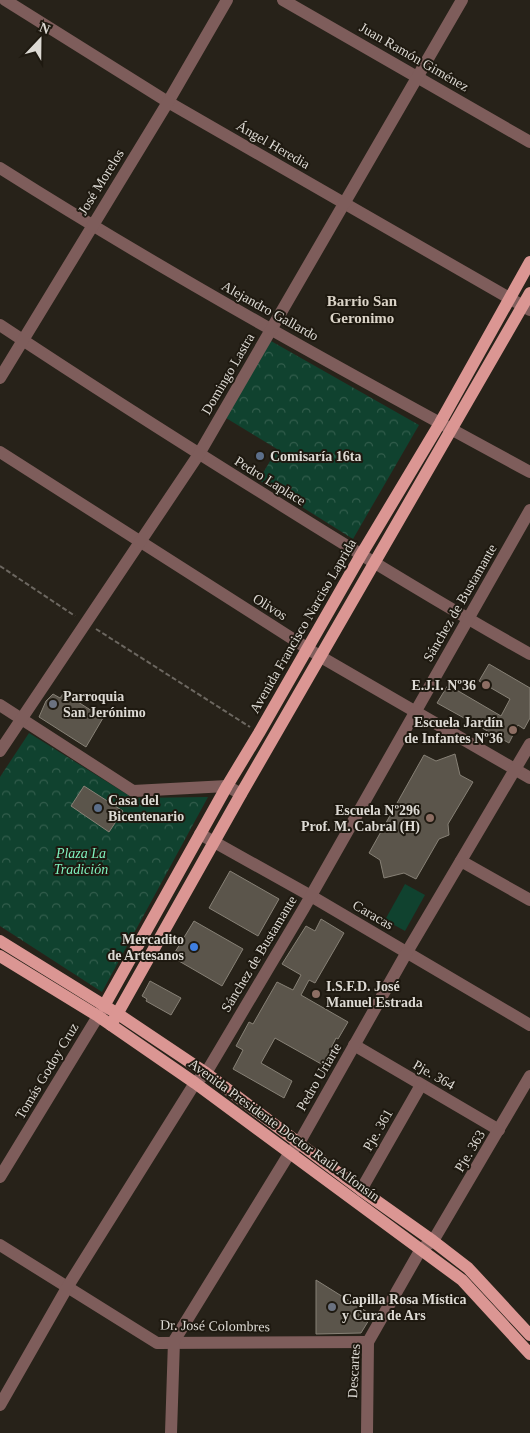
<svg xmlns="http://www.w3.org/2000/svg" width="530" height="1433" viewBox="0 0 530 1433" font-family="'Times New Roman',serif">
<defs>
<pattern id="park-crowns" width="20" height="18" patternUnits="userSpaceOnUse" patternTransform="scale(1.25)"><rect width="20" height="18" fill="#10422f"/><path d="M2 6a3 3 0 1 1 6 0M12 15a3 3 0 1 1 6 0" fill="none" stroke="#325d4c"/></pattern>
</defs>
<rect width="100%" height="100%" fill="#272219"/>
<path fill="#10422f" d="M405 884 425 895 405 931 385 920Z"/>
<g fill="url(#park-crowns)">
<path d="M271 341 419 425 353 539 259 480 277 449 226 418Z"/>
<path d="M29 733 133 798 208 797 102 992 0 926V777Z"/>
</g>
<g fill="#5b554b" stroke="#878176">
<path d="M489 664 530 688V718L524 729 518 725 509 743 437 703 448 685 501 716 510 699 479 681Z"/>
<path d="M64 693 103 718 86 747 39 717 46 701 53 694 60 698Z"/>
<path d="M455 754 460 775 473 782 448 824 449 835 439 839 416 879 404 873 384 878 380 860 369 853 424 755 436 761Z"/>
<path d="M84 786 123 811 109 832 71 806Z"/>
<path d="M230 871 279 899 258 936 209 908Z"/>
<path d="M321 919 344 933 315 983 309 980 301 995 348 1022 338 1039 336 1038 323 1065 275 1038 261 1063 292 1081 284 1098 233 1069 243 1050 236 1046 249 1022 253 1024 277 982 293 990 301 975 282 964 306 926 315 931Z"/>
<path d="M194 921 243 949 222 986 172 957Z"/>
<path d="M150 981 181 998 171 1015 146 1001 147 999 142 996Z"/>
<path d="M316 1280 372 1315 361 1333 316 1334Z"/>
</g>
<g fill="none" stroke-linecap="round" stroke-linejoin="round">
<g stroke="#6c6760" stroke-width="2" stroke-dasharray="5 2.5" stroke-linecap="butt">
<path d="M0 566 75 616"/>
<path d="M96 629 250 727"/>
</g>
<g stroke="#7e5d5b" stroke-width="12">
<path d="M5 0 168 102 530 310"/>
<path d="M283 0 530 142"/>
<path d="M0 168C172 277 351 375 530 472"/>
<path d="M0 325C89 384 180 442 270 498 356 552 442 605 530 654"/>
<path d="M0 378 168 102 227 0"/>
<path d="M0 452 321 657 530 778"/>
<path d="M0 705 133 791 227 786 241 794"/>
<path d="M0 751 199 454 462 0"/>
<path d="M200 834 311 896 530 1025"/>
<path d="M461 861 530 900"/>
<path d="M354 1045 499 1130"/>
<path d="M0 1177 103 1008"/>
<path d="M361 1190 421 1085"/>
<path d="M0 1245 157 1343 368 1342"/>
<path d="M0 1405 68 1286 195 1083 206 1073 304 908 530 510"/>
<path d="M171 1433 174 1341 289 1154 299 1143 407 952 530 744"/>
<path d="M367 1433 368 1342 421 1249 433 1241 530 1076"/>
</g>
<g stroke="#db9693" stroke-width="12">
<path d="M0 941 118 1014 206 1073 361 1190 433 1241 468 1268 530 1335"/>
<path d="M0 956 98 1016 195 1083 462 1280 530 1354"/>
<path d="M104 1006 227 786 259 733 361 555 440 423 530 262"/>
<path d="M111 1025 241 794 530 293"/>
</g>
</g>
<g fill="#5c6f8a" stroke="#1e1910" stroke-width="2">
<circle cx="260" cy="456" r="5"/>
<circle cx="98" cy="808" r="5"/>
</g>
<g fill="#8d6e63" stroke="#1e1910" stroke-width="2">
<circle cx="486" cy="685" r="5"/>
<circle cx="513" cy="730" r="5"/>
<circle cx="430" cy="818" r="5"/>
<circle cx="316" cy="994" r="5"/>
</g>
<g fill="#6b7280" stroke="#1e1910" stroke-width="2">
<circle cx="53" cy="704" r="5"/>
<circle cx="332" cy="1307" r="5"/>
</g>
<circle fill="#3f7fe0" stroke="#1e1910" stroke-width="2" cx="194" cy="947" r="5"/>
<g text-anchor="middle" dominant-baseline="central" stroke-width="4" stroke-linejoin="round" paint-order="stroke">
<g font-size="14" fill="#dddad4" stroke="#1e1910">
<text transform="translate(414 57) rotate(30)">Juan Ramón Giménez</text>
<text transform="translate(273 145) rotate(30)">Ángel Heredia</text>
<text transform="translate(101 182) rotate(-58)">José Morelos</text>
<text transform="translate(270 311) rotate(29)">Alejandro Gallardo</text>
<text transform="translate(228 374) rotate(-60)">Domingo Lastra</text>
<text transform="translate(270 481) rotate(32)">Pedro Laplace</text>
<text transform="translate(460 603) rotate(-60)">Sánchez de Bustamante</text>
<text transform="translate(270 607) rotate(32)">Olivos</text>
<text transform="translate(303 626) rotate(-60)">Avenida Francisco Narciso Laprida</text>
<text transform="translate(373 915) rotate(30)">Caracas</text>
<text transform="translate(259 954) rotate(-59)">Sánchez de Bustamante</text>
<text transform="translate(47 1071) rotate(-59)">Tomás Godoy Cruz</text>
<text transform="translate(434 1075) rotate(30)">Pje. 364</text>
<text transform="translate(319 1077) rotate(-60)">Pedro Uriarte</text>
<text transform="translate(284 1130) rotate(36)">Avenida Presidente Doctor Raúl Alfonsín</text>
<text transform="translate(378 1130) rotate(-60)">Pje. 361</text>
<text transform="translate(470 1151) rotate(-59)">Pje. 363</text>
<text transform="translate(215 1326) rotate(1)">Dr. José Colombres</text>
<text transform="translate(354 1371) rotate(-87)">Descartes</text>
</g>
<g font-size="14" font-weight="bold" fill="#dddad4" stroke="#1e1910" text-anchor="start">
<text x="270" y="456">Comisaría 16ta</text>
<text x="476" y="685" text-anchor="end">E.J.I. Nº36</text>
<text x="63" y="696">Parroquia<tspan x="63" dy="16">San Jerónimo</tspan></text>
<text x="503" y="722" text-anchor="end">Escuela Jardín<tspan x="503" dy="16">de Infantes Nº36</tspan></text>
<text x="108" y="800">Casa del<tspan x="108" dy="16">Bicentenario</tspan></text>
<text x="420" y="810" text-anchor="end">Escuela Nº296<tspan x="420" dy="16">Prof. M. Cabral (H)</tspan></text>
<text x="184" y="939" text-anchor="end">Mercadito<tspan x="184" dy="16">de Artesanos</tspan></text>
<text x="326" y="986">I.S.F.D. José<tspan x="326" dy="16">Manuel Estrada</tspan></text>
<text x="342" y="1299">Capilla Rosa Mística<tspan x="342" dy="16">y Cura de Ars</tspan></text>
</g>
<g font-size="14" font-style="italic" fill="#7ff3bf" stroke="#1e1910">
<text x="81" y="853">Plaza La<tspan x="81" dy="16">Tradición</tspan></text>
</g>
<g font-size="15" font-weight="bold" fill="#dbd4c8" stroke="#1e1910">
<text x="362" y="301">Barrio San<tspan x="362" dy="17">Geronimo</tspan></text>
</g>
</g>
<g transform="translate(40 40) rotate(22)" stroke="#1e1910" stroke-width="4" paint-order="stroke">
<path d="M0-4L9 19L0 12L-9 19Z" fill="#dddad4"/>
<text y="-8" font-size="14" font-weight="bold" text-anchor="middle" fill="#dddad4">N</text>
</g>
</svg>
